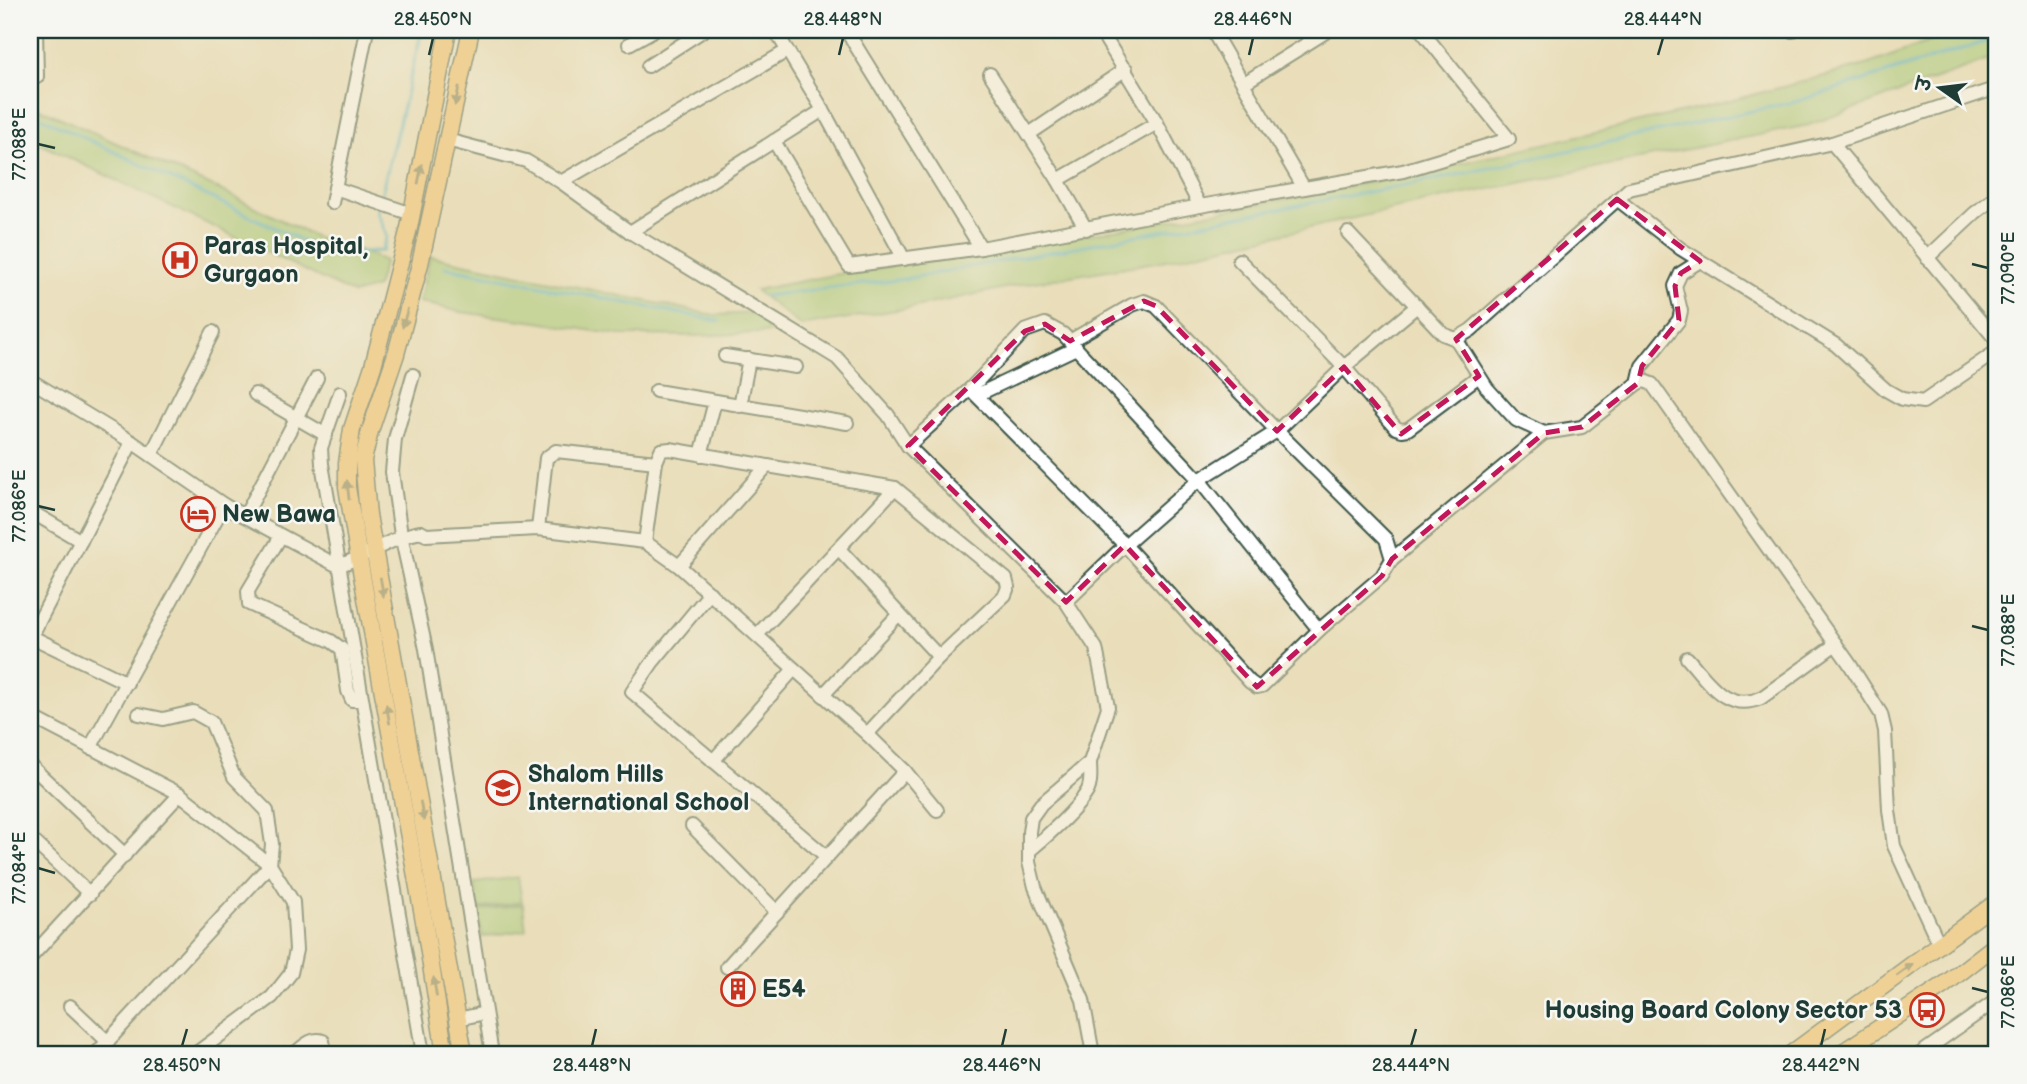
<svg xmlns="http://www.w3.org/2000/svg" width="2027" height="1084" viewBox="0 0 2027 1084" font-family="'Balsamiq Sans','Playpen Sans Deva',sans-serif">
<rect width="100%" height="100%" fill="#f6f6f2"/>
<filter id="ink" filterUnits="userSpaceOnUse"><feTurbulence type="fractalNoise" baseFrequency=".0143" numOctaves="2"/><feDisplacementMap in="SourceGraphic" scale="14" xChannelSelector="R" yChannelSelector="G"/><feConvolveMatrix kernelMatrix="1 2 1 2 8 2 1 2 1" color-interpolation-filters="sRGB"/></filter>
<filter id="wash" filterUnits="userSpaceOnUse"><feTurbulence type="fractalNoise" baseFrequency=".00686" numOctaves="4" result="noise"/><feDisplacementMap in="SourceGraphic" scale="28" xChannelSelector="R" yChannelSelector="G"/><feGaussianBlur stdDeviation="1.57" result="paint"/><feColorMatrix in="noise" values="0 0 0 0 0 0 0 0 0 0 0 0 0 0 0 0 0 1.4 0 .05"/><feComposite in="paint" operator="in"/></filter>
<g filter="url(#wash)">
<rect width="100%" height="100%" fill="#eadeba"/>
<g fill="#9dc773" stroke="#5e8254" stroke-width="2">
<path d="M1960 30H1997V57L1809 125 1430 201 1162 261 1029 283 915 307 801 326 755 290 848 272 1023 246 1298 197 1439 168 1722 103 1869 64Z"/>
<path d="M30 104 218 189 320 239 359 250 385 261 377 287 354 294 30 139Z"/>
<path d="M430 256 713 315 756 313 783 332 697 336 619 335 537 322 460 312 419 302Z"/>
<path d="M518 877 522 902 477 909 474 883Z"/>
<path d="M523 904 526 930 482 937 477 911Z"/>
</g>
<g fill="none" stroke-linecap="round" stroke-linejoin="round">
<g stroke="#44afc2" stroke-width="3.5">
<path d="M30 112 330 254 382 251 387 236 377 212 422 30"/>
<path d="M445 267 719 321"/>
<path d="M765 296 905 279 1443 178 1798 101 1997 38"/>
</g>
</g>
</g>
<g filter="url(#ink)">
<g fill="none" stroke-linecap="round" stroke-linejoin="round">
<g stroke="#3d5548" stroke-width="16">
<g id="minor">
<path d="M36 30 37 77"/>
<path d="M775 30 823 110 904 259"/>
<path d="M846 30 981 248"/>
<path d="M1013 30H1014"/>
<path d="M1100 30 1157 123 1200 206"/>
<path d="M1212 30 1304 188"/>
<path d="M1791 30 1792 31"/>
<path d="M629 44 654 30"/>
<path d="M648 66 704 30"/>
<path d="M990 74 1058 180 1086 229"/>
<path d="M1244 83 1329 30"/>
<path d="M1029 134 1126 69"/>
<path d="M447 140 526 161 561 182 630 232 837 358 888 415 908 446 1066 602 1096 648 1108 707 1090 762 1041 804 1031 818 1029 832V862L1035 887 1083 1000 1093 1054"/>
<path d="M774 141 849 266 981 248 1200 206 1403 171 1509 139 1421 30"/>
<path d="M1832 143 1997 341"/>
<path d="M1058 180 1157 123"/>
<path d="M561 182 787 51"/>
<path d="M335 188 412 214"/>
<path d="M1617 199 1681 249 1836 345 1886 390 1902 399 1923 402 1997 351"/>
<path d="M332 203 367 30"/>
<path d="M630 232 823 110"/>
<path d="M1348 233 1443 334 1456 339 1471 330 1629 189 1832 143 1997 88"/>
<path d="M1927 258 1975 213 1997 196"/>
<path d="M1239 260 1344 367 1396 428 1402 430 1408 429 1479 376"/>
<path d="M1456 339 1487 388 1516 420 1544 433 1582 427 1638 383 1644 381 1652 384 1849 663 1881 714 1885 731 1889 810 1894 846 1939 944"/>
<path d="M725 356 796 367"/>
<path d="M413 375 395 439 392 472 401 535 426 649 492 1054"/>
<path d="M30 380 132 442 224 505 338 566C367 556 391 537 421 532L426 535 538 529 645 542 679 566 867 734 905 771 937 810"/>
<path d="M1638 383 1642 366 1679 320 1681 311 1675 286 1681 273 1700 261"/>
<path d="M970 389 1125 545 1250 682 1257 687 1262 686 1319 630 1382 576 1392 559 1386 539 1277 431 1156 306 1144 301 1132 305 1070 341"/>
<path d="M656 391 847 423"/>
<path d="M340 393 321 448 322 464 423 1054"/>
<path d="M255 394 326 435"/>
<path d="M977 395 1076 348"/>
<path d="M740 406 749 359"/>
<path d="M908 446 970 389 1025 331 1045 324 1063 334 1199 480 1319 630"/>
<path d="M151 455 213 332"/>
<path d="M701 455 715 401"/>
<path d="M30 511 81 541"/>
<path d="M245 516 317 378"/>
<path d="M538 529 546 458 556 451 656 462"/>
<path d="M281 536 248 591 249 604 331 641 342 649 348 691 352 700H362"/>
<path d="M645 542 656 462 661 450 670 449 895 488 1006 579 1008 587 1005 595 939 657 867 734"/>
<path d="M840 550 939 657"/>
<path d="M1392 559 1544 433"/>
<path d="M679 566 767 466"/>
<path d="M710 593 652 663 632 692 827 857"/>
<path d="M1066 602 1125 545 1199 480 1277 431 1344 367 1417 306"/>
<path d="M757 635 895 488"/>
<path d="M30 636 127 683"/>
<path d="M31 637 132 442"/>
<path d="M1687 658C1708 681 1726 713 1761 698L1836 644"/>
<path d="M823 695 899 614"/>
<path d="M30 716 180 794 270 865 293 902 296 950 291 973 272 997 195 1054"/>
<path d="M90 748 224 505"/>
<path d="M713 761 794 669"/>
<path d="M30 765 125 855"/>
<path d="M692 826 777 912"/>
<path d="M30 838 90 894"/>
<path d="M1029 851C1045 838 1078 809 1088 790 1092 781 1090 771 1090 762"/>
<path d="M30 958 180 794"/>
<path d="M727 967 905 771"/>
<path d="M70 1006 108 1042"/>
<path d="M458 1019 485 1013"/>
<path d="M1809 1041 1820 1054"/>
<path d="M96 1054 270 865 272 844 267 811 234 777 211 722 193 712 163 719 139 714"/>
<path d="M294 1054C303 1047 311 1037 323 1041L325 1054"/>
<path d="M1920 1054 1997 1000"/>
</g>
</g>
<g stroke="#3d5548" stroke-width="19">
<g id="major">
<path d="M445 1054 424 921 359 559 347 487V463L352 429 373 366 409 228 448 30"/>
<path d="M464 1054 368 515 363 460 370 431 396 354 420 264 471 30"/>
<path d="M1791 1054 1997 902"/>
<path d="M1840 1054 1944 985 1997 944"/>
</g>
</g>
<use href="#minor" stroke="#fff" stroke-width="12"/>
<use href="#major" stroke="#f6c16b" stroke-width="16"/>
</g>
<defs><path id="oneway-solid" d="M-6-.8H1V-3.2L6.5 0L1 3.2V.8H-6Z" transform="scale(1.75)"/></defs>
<g fill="#80784d">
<use href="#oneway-solid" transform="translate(457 96) rotate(103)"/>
<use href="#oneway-solid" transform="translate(420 174) rotate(-79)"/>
<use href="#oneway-solid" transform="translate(405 318) rotate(105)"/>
<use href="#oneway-solid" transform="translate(348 490) rotate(-96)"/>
<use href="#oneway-solid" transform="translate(382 587) rotate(80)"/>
<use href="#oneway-solid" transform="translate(388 714) rotate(-100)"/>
<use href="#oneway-solid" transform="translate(422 811) rotate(80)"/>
<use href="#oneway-solid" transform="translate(1905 970) rotate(-36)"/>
<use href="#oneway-solid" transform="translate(435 987) rotate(-99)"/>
</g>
</g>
<path d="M0 0H2027V1084H0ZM1617 199 1700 261 1681 273 1675 286 1679 320 1642 366 1638 383 1582 427 1544 433 1392 559 1382 576 1257 687 1125 545 1066 602 908 446 1025 331 1045 324 1070 341 1144 301 1156 306 1277 431 1344 367 1401 434 1479 376 1456 339Z" fill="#eadeba" fill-opacity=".55" fill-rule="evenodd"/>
<path fill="none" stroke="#c2185b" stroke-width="5" stroke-dasharray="14 9" stroke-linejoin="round" d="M1617 199 1700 261 1681 273 1675 286 1679 320 1642 366 1638 383 1582 427 1544 433 1392 559 1382 576 1257 687 1125 545 1066 602 908 446 1025 331 1045 324 1070 341 1144 301 1156 306 1277 431 1344 367 1401 434 1479 376 1456 339Z"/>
<path fill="none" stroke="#1f3d34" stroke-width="2.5" d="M429 55 433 38M839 55 843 38M1249 55 1253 38M1658 55 1663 38M38 144 55 148M1972 264 1988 268M38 506 55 510M1972 626 1988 630M38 868 55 873M1972 988 1988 992M182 1046 187 1029M592 1046 596 1029M1002 1046 1006 1029M1411 1046 1416 1029M1821 1046 1825 1029"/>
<defs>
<g id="hospital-ring" transform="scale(1.75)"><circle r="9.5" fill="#f6f6f2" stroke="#c8321e" stroke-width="1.5"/><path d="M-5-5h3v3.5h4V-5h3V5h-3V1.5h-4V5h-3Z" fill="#c8321e"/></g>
<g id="hotel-ring" transform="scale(1.75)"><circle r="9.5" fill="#f6f6f2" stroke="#c8321e" stroke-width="1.5"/><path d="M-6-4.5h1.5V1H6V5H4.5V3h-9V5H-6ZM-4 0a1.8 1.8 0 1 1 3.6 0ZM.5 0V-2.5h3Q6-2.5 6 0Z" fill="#c8321e"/></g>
<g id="school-ring" transform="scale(1.75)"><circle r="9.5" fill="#f6f6f2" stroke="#c8321e" stroke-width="1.5"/><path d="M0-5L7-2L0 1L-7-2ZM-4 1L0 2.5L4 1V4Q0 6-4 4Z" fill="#c8321e"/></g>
<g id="building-ring" transform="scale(1.75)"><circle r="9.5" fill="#f6f6f2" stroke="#c8321e" stroke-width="1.5"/><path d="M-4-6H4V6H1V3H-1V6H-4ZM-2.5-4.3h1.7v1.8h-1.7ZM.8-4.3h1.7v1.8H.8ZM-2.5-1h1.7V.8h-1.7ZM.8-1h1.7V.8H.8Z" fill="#c8321e"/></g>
<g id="bus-ring" transform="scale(1.75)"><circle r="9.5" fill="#f6f6f2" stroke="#c8321e" stroke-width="1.5"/><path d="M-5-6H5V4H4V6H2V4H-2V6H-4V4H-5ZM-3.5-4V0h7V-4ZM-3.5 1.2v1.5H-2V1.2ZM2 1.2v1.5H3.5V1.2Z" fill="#c8321e"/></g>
</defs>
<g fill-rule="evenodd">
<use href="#hospital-ring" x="180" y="260"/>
<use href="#hotel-ring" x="198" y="514"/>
<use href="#school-ring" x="503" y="788"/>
<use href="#building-ring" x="738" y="989"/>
<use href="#bus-ring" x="1927" y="1010"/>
</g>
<g text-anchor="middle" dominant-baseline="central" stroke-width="5" stroke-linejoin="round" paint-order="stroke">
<g font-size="24" font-weight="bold" fill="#1f3d34" stroke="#f6f6f2" text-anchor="start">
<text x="204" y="246">Paras Hospital,<tspan x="204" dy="28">Gurgaon</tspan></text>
<text x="222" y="514">New Bawa</text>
<text x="528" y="774">Shalom Hills<tspan x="528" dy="28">International School</tspan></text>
<text x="762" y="989">E54</text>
<text x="1902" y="1010" text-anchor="end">Housing Board Colony Sector 53</text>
</g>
</g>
<rect width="2027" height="1084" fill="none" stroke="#f6f6f2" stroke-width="77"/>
<g transform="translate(1940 88) rotate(284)" stroke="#f6f6f2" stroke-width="5" paint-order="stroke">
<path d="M0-5L12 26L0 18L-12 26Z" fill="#1f3d34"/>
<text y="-10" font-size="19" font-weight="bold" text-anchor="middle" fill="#1f3d34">उ</text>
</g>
<rect x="38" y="38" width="1950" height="1008" fill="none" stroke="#1f3d34" stroke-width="2.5"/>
<g font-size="18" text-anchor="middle" fill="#1f3d34">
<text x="433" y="25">28.450°N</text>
<text x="843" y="25">28.448°N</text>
<text x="1253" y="25">28.446°N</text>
<text x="1663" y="25">28.444°N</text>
<text transform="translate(19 144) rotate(-90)" y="6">77.088°E</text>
<text transform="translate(2008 268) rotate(-90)" y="6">77.090°E</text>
<text transform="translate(19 506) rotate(-90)" y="6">77.086°E</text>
<text transform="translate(2008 630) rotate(-90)" y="6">77.088°E</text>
<text transform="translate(19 868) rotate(-90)" y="6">77.084°E</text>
<text transform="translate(2008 992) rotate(-90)" y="6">77.086°E</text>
<text x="182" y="1071">28.450°N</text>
<text x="592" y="1071">28.448°N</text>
<text x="1002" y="1071">28.446°N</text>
<text x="1411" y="1071">28.444°N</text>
<text x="1821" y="1071">28.442°N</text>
</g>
</svg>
